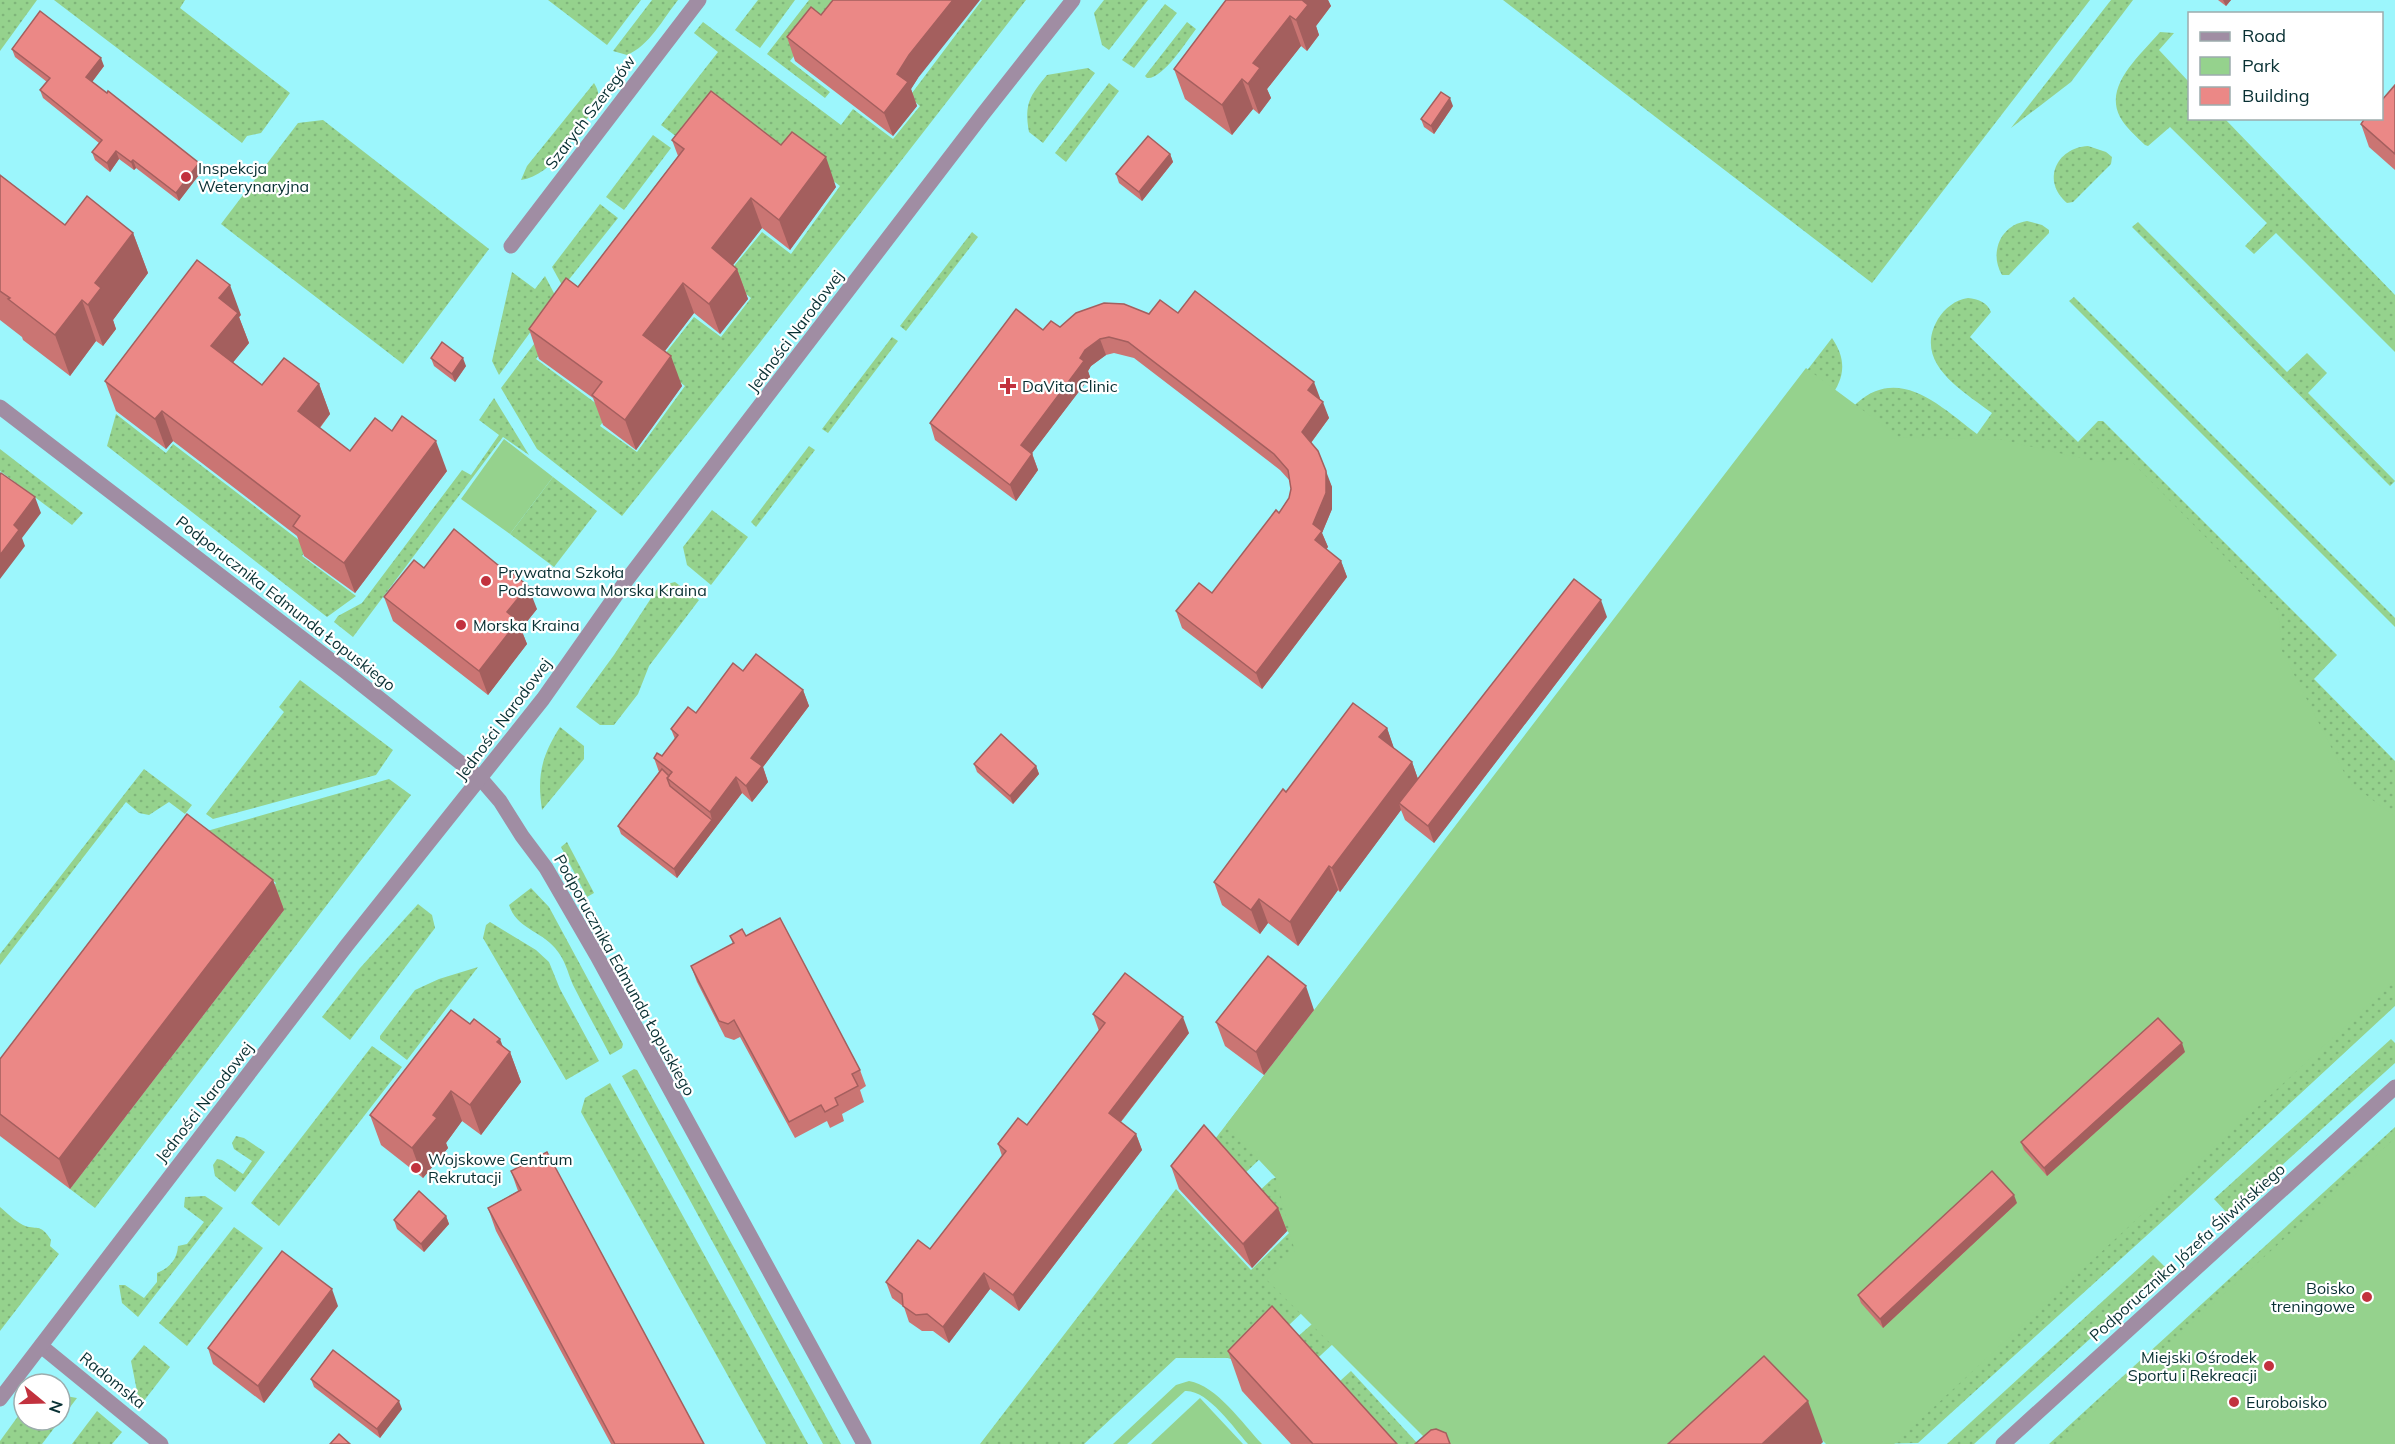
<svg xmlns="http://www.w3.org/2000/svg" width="2395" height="1444" viewBox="0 0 2395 1444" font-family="Mulish,sans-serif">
<defs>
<pattern id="green-dots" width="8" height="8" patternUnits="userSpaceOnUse" patternTransform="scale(1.5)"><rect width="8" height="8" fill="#95d28d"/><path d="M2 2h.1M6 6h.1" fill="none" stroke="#7fb57a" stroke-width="1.8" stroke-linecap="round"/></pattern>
</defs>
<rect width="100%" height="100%" fill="#9cf6fc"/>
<g fill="url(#green-dots)">
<path d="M0 0H37L0 51Z"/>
<path d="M54 0H185L180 8 290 93 261 133 247 136 242 143Z"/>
<path d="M548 0H641L607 45Z"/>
<path d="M652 0H678C663 19 649 46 627 55L613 51Z"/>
<path d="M758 0H795L760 48 735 30Z"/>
<path d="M809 0H857L818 26 790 61 830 92 825 98 767 54Z"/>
<path d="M982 0H1026L758 345 622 516 537 449 501 388 546 328 554 335 536 359 609 413 600 426 637 452 685 386 657 364 694 317 721 337 751 298 725 277 762 232 791 254 840 186 803 158 677 137 661 125 718 52 694 33 703 22 841 125 853 109 893 139 920 106 909 97Z"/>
<path d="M1104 0H1148L1109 50 1102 45 1094 13Z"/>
<path d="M1503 0H2090L1872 283Z"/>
<path d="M2111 0H2133L2071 82 2011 128Z"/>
<path d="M1165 4 1177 13 1134 68 1122 60Z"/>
<path d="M1187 22 1196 29C1187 41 1162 80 1147 78L1145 76Z"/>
<path d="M2160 32 2174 33 2159 50 2189 82 2190 118 2225 119 2395 295V352L2276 233 2254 254 2245 246 2267 223 2170 127 2148 146 2145 145C2136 136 2126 128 2120 117 2103 85 2142 54 2160 32Z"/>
<path d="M1088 68 1095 73 1043 143 1029 132C1024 103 1030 96 1047 75Z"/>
<path d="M594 83C599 91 600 97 596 106 577 132 554 175 521 180L527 166Z"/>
<path d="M1109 83 1119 91 1066 162 1055 153Z"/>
<path d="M323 120 489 249 403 364 221 224 298 123Z"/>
<path d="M653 135 671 148 624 210 606 197Z"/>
<path d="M2088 146 2106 152 2112 157 2111 164 2073 202 2067 203C2041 181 2056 148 2088 146Z"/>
<path d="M600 204 618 218 563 287 552 267Z"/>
<path d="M2027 221 2042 225 2049 230V233L2009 275H2002C1989 253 2000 225 2027 221Z"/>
<path d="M2138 222 2287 372 2307 353 2327 373 2308 393 2395 481 2390 486 2132 227Z"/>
<path d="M972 232 978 237 906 331 900 326Z"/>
<path d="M512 272 535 289 545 276 556 297 499 375 492 361Z"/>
<path d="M2074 297 2395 618V627L2069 301Z"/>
<path d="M1968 298C1978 299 1987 302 1991 312L1970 337 2078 442 2098 421H2103L2337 655 2314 679 2395 761V1006L2177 1208 1918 1443 1874 1444 1316 1106 1242 1176 1212 1143 1832 338C1858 376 1829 398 1806 427L1825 443C1835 430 1844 413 1857 403 1900 365 1941 407 1977 434L1992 413C1963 391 1912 363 1938 319 1945 308 1955 300 1968 298Z"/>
<path d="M892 337 898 341 828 433 822 429Z"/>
<path d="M494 398 529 455 503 437 353 637 334 622 338 616 362 603 462 470 471 475 499 435 479 420Z"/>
<path d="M116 414 166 453 173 444 308 547 302 556 356 596 327 617 107 446Z"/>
<path d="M809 446 815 450 756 527 751 522Z"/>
<path d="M0 449 83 513 72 525 0 471Z"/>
<path d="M553 477 597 511 554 567 510 534Z"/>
<path d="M712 510 748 537 711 585 687 565 683 547Z"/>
<path d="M675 582 699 600 649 666 638 694 614 725H600L576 707 614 655 659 586Z"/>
<path d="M300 680 393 750 376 775 213 819 206 814 284 712 279 707Z"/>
<path d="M560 727 584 746V759L542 810C537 776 541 757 560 727Z"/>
<path d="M144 769 192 805 185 814 169 802 149 815 139 813 126 802 0 965V954Z"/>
<path d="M389 779 411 795 95 1208 70 1189 284 910 267 897 276 883 207 831Z"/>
<path d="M567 842 594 893 587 897 561 847Z"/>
<path d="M531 888 549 907 623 1044 622 1048 610 1055C598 1032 585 1009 573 985 567 971 566 961 555 948 541 931 516 928 509 905Z"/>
<path d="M418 904 432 915 435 928 350 1040 322 1017 360 968Z"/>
<path d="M490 922 536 950 549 962 560 989 599 1061 566 1080 483 938 486 925Z"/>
<path d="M478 967 407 1060 380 1039V1036L415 990 439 979Z"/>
<path d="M2391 1039 2395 1043V1063L2228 1214 2214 1199Z"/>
<path d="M372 1046 402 1067 279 1226 251 1203Z"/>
<path d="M634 1069 637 1070 841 1444H823L622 1076Z"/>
<path d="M610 1083 808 1444H766L581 1112 585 1098Z"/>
<path d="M2395 1127V1176L2086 1444H2049Z"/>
<path d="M236 1136 244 1138 265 1152 235 1192 215 1176 213 1165 217 1159 222 1160 243 1174 252 1161 234 1149 232 1143Z"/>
<path d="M1277 1177 1322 1294 1243 1368 1236 1361 1228 1358H1176L1084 1444H980L1176 1189 1251 1270 1289 1233 1255 1195 1272 1179Z"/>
<path d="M205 1196 223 1208 138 1317 122 1303 119 1285H125L144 1298 157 1282V1273C169 1268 177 1260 178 1246L187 1244 204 1222 184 1207 185 1197Z"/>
<path d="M0 1207C7 1213 15 1221 23 1225 36 1231 40 1222 51 1240L50 1246 59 1254 0 1331Z"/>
<path d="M234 1227 263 1248 187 1346 159 1323Z"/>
<path d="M2153 1255 2167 1269 1974 1444H1947Z"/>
<path d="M1334 1305 1348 1330 1308 1367 1288 1345Z"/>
<path d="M144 1345 170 1367 140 1406 131 1361Z"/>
<path d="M1351 1371 1418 1444H1377L1329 1391Z"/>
<path d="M60 1395 77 1398 42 1444H0V1441L24 1408V1420H60Z"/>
<path d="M97 1411 122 1432 112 1444H72Z"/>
</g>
<g fill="#95d28d">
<path d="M1806 368 1899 437 2003 440 2098 462 2130 460 2278 611 2282 651 2349 782 2395 817V980L1894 1444H1826L1779 1396 1726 1444H1431L1267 1280 1295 1252 1276 1178 1226 1125Z"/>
<path d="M504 439 553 477 510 534 461 499Z"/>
<path d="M2395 1138V1444H2058Z"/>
<path d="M1189 1381C1217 1386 1242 1423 1262 1444H1248C1234 1428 1207 1389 1185 1391L1127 1444H1113L1176 1385Z"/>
<path d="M1200 1398 1243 1444H1151Z"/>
</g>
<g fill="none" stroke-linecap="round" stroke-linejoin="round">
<g stroke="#a08da3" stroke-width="15">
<path d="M511 246 699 0"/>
<path d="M0 407 346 672 481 779"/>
<path d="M41 1346 161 1444"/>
<path d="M2003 1444 2395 1087"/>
</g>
<g stroke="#a08da3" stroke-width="15">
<path d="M481 779 500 801 522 836 546 868 597 956 864 1444"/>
<path d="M0 1399 347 945 543 699 626 581 699 485 983 114 1073 0"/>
</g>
</g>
<g fill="#ca7573">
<path d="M1226 0H1328L1331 6 1316 26 1319 35 1307 51 1301 46 1267 89 1271 98 1259 114 1253 109 1232 135 1185 99 1174 69Z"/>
<path d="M2218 0H2231L2226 6Z"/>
<path d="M787 37 918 78 911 89 917 106 893 136 795 61Z"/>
<path d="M12 49 104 66 92 82 199 163 202 171 179 201 136 168 134 170 119 159 110 172 95 160 92 152 99 143 43 98 40 90 47 82 15 57Z"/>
<path d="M2395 85V170L2369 147 2361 124Z"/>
<path d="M1453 106 1434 134 1424 127 1421 119Z"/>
<path d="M672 140 781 145 836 187 790 250 762 228 733 265 737 269 748 299 720 334 694 313 665 351 682 386 636 450 603 425 593 398 539 359 529 329 578 287 678 156Z"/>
<path d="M1170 154 1173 162 1142 201 1119 183 1116 174Z"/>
<path d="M0 175 65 225 133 233 148 273 113 320 116 329 103 346 96 341 70 376 23 340 22 337 0 320Z"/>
<path d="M1178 313 1320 398V399L1329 418 1311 443 1332 487V509L1322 533 1328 547 1326 549 1341 561 1347 577 1262 689 1182 628 1176 611 1212 593 1279 513 1289 498 1291 489 1290 481 1280 470 1134 358 1114 353 1106 355 1091 366 1088 371 1090 377 1032 453 1038 470 1016 501 935 440 930 423 1043 330 1060 327 1149 314Z"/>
<path d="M241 315 239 317 249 343 233 362 262 385 319 384 330 414 320 428 350 451 447 471 355 593 304 556 297 536 173 441 166 449 116 411 105 381Z"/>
<path d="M431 358 466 366 455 382 434 366Z"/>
<path d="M424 568 537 609 521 629 527 644 488 695 393 621 384 597Z"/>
<path d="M1607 617 1434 843 1405 820 1401 810 1340 892 1338 890 1298 946 1268 923 1260 934 1222 905 1214 882 1286 792 1387 728 1394 749 1412 762 1418 779Z"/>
<path d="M743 671 803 690 809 706 763 767 768 782 752 802 742 793 677 878 621 834 618 826 659 772 654 758 662 756 675 739 671 729 696 713Z"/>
<path d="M974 764 1036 766 1039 774 1013 804 977 772Z"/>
<path d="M273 880 284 910 70 1189 0 1136V1059Z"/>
<path d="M730 936H746L860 1070 866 1086 860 1090 864 1102 842 1114 844 1121 830 1128 827 1121 795 1138 740 1037 734 1040 725 1037 697 982 691 966 733 944Z"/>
<path d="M1314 1010 1264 1075 1225 1046 1216 1022Z"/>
<path d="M1093 1014 1189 1033 1121 1122 1136 1134 1142 1150 1019 1311 990 1289 949 1343 933 1331H922L909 1322 904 1307 892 1298 886 1282 930 1249 1002 1156 998 1144 1027 1125 1099 1031Z"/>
<path d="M470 1024 510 1052 521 1082 481 1135 462 1121 446 1143 448 1148 423 1178 381 1145 370 1115Z"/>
<path d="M2185 1052 2047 1176 2024 1150 2021 1142Z"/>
<path d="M1171 1166 1278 1208 1287 1231 1252 1268 1179 1189Z"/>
<path d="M511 1171 704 1444H611L496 1231 488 1208 518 1191Z"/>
<path d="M2017 1203 1883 1328 1861 1303 1858 1295Z"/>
<path d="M446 1216 449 1224 424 1252 397 1229 394 1220Z"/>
<path d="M338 1306 264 1403 213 1364 208 1348Z"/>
<path d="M1228 1351 1397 1444H1291L1242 1391Z"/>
<path d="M311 1379 402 1409 380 1438 314 1387Z"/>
</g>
<g fill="#a45f5e">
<path d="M953 0H980L918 78 911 89 917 106 893 136 884 113 897 74 909 55Z"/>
<path d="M1302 0H1328L1331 6 1316 26 1319 35 1307 51 1296 20Z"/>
<path d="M2223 0H2231L2226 6Z"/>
<path d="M1290 16 1301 46 1267 89 1271 98 1259 114 1248 84 1253 63Z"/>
<path d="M101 58 104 66 89 86 86 77Z"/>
<path d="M1242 79 1253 109 1232 135 1222 105Z"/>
<path d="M1450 98 1453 106 1434 134 1431 126Z"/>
<path d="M116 151 119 159 110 172 107 163Z"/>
<path d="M1170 154 1173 162 1142 201 1139 192Z"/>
<path d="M826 157 836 187 790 250 779 220Z"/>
<path d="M133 160 136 168 134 170 131 162Z"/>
<path d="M199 163 202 171 179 201 176 193Z"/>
<path d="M751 198 762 228 723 278 712 248Z"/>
<path d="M133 233 148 273 113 320 116 329 103 346 88 305 95 283Z"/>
<path d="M737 269 748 299 720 334 709 304Z"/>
<path d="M683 283 694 313 654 365 643 335Z"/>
<path d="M230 285 241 315 239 317 249 343 222 376 211 346 219 298Z"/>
<path d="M82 300 96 341 70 376 55 335Z"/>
<path d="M1100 339 1106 355 1091 366 1088 371 1090 377 1026 461 1021 445 1085 350Z"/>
<path d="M671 356 682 386 636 450 625 420Z"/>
<path d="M463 358 466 366 455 382 452 374Z"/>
<path d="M1314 382 1320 398 1314 407 1308 390Z"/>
<path d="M319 384 330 414 309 441 298 411Z"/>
<path d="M1323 402 1329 418 1307 448 1302 432Z"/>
<path d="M162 411 173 441 166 449 155 419Z"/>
<path d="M436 441 447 471 355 593 344 563Z"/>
<path d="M1032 454 1038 470 1016 501 1010 485Z"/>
<path d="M1326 471 1332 487V509L1322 533 1328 547 1321 556 1315 540 1313 524Z"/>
<path d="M35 497 41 513 22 538 25 546 0 579V555L14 525Z"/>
<path d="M1341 561 1347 577 1262 689 1256 673Z"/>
<path d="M528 586 537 609 521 629 527 644 488 695 479 671 507 612Z"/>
<path d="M1601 600 1607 617 1434 843 1428 826Z"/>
<path d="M803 690 809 706 763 767 768 782 752 802 746 786 751 758Z"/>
<path d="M1387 728 1395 751 1379 737Z"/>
<path d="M1412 762 1420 785 1399 803 1401 810 1340 892 1332 868Z"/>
<path d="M1036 766 1039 774 1013 804 1010 796Z"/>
<path d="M736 777 742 793 677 878 674 869 712 820 710 812Z"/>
<path d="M1329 866 1338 890 1298 946 1290 922Z"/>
<path d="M273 880 284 910 70 1189 59 1159Z"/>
<path d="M1259 899 1268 923 1260 934 1251 910Z"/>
<path d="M1306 986 1314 1010 1264 1075 1256 1052Z"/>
<path d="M1183 1017 1189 1033 1115 1129 1109 1113Z"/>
<path d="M500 1039 507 1057 510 1052 521 1082 481 1135 470 1105 497 1042Z"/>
<path d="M2182 1043 2185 1052 2047 1176 2044 1168Z"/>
<path d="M451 1091 462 1121 446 1143 448 1148 423 1178 412 1148 433 1115Z"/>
<path d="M1136 1134 1142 1150 1019 1311 1013 1295Z"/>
<path d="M2014 1195 2017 1203 1883 1328 1880 1319Z"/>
<path d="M1278 1208 1287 1231 1252 1268 1243 1244Z"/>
<path d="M446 1216 449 1224 424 1252 421 1244Z"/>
<path d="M984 1273 990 1289 949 1343 943 1327Z"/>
<path d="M332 1289 338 1306 264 1403 258 1386Z"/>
<path d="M399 1401 402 1409 380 1438 377 1429Z"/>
<path d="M1808 1401 1823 1442 1821 1444H1762Z"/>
</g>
<g fill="#eb8886" stroke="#a45f5e" stroke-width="1.5">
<path d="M833 0H953L909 55 897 74 908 82 884 113 787 37 811 7 821 15Z"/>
<path d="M1226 0H1302L1308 5 1296 20 1290 16 1253 63 1260 68 1248 84 1242 79 1222 105 1174 69Z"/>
<path d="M40 11 101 58 86 77 107 93 108 91 199 163 176 193 133 160 131 162 116 151 107 163 92 152 102 140 40 90 50 78 12 49Z"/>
<path d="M2395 85V154L2361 124 2365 118H2382V100Z"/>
<path d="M711 91 781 145 792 132 826 157 779 220 751 198 712 248 737 269 709 304 683 283 643 335 671 356 625 420 592 395 602 382 529 329 566 278 578 287 684 149 672 140Z"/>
<path d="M1441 92 1450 98 1431 126 1421 119Z"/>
<path d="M1148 136 1170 154 1139 192 1116 174Z"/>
<path d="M0 175 65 225 87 196 133 233 95 283 101 288 88 305 82 300 55 335 8 299 10 298 0 291Z"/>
<path d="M197 260 230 285 219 298 238 313 211 346 262 385 284 358 319 384 298 411 350 451 375 418 392 431 402 416 436 441 344 563 293 526 300 516 162 411 155 419 105 381Z"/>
<path d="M1195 291 1314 382 1308 390 1323 402 1302 432 1318 451 1326 471V493L1313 524 1322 531 1315 540 1341 561 1256 673 1176 611 1199 583 1212 593 1276 510 1279 513 1289 498 1291 489 1288 470 1274 454 1128 342 1109 337 1100 339 1085 350 1080 358 1084 361 1021 445 1032 454 1010 485 930 423 1016 309 1043 330 1051 321 1060 327 1076 313 1104 303 1124 304 1149 314 1160 300 1178 313Z"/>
<path d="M442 342 463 358 452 374 431 358Z"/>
<path d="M1 473 35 497 14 525 19 530 0 555V475Z"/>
<path d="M454 529 509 574 511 572 528 586 507 612 518 621 479 671 384 597 414 560 424 568Z"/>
<path d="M1574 579 1601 600 1428 826 1399 803Z"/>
<path d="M756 654 803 690 751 758 762 766 746 786 736 777 710 812 667 778 672 772 654 758 657 753 662 756 678 735 671 729 688 707 696 713 733 663 743 671Z"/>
<path d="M1353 703 1387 728 1379 737 1412 762 1332 868 1329 866 1290 922 1259 899 1251 910 1214 882 1283 789 1286 792Z"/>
<path d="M1001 734 1036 766 1010 796 974 764Z"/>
<path d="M662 769 669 776 667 778 670 786 712 820 674 869 618 826Z"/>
<path d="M187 814 273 880 59 1159 0 1114V1059Z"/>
<path d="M780 918 860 1070 852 1074 858 1086 835 1098 838 1105 825 1112 821 1105 789 1122 734 1020 728 1024 719 1021 691 966 734 943 730 936 742 929 746 936Z"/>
<path d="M1268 956 1306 986 1256 1052 1216 1022Z"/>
<path d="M1125 973 1183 1017 1109 1113 1136 1134 1013 1295 984 1273 943 1327 927 1314 916 1315 903 1306 902 1294 886 1282 918 1240 930 1249 1006 1151 998 1144 1018 1118 1027 1125 1105 1023 1093 1014Z"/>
<path d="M451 1010 470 1024 474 1019 500 1039 497 1042 510 1052 470 1105 451 1091 433 1115 437 1118 412 1148 370 1115Z"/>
<path d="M2158 1018 2182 1043 2044 1168 2021 1142Z"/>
<path d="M1204 1125 1278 1208 1243 1244 1171 1166Z"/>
<path d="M547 1152 704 1444H615L488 1208 521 1190 511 1171Z"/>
<path d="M1992 1171 2014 1195 1880 1319 1858 1295Z"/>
<path d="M419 1191 446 1216 421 1244 394 1220Z"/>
<path d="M282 1251 332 1289 258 1386 208 1348Z"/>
<path d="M1272 1306 1397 1444H1313L1228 1351Z"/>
<path d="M333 1350 399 1401 377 1429 311 1379Z"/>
<path d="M1764 1356 1808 1401 1762 1444H1668Z"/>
<path d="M1436 1429 1446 1433 1450 1444H1415L1431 1430Z"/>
<path d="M339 1434 350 1444H330Z"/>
</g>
<g fill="#c2323e" stroke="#fff" stroke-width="2">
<circle cx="186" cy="177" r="6"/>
<path d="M1005 377h6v6h6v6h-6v6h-6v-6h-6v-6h6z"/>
<circle cx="486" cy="581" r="6"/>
<circle cx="461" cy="625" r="6"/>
<circle cx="416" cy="1168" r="6"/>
<circle cx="2367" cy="1297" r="6"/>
<circle cx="2269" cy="1366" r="6"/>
<circle cx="2234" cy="1402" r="6"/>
</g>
<g text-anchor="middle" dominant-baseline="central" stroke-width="4.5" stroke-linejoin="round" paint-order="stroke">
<g font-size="16" fill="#083033" stroke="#fff">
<text transform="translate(590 112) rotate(-53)">Szarych Szeregów</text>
<text transform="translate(795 331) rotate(-53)">Jedności Narodowej</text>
<text transform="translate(286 603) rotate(38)">Podporucznika Edmunda Łopuskiego</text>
<text transform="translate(503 719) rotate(-53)">Jedności Narodowej</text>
<text transform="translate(625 975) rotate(61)">Podporucznika Edmunda Łopuskiego</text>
<text transform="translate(204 1102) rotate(-52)">Jedności Narodowej</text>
<text transform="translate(2187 1252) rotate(-42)">Podporucznika Józefa Śliwińskiego</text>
<text transform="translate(113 1380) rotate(39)">Radomska</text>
</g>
<g font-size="16" fill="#083033" stroke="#fff" text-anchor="start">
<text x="198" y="168">Inspekcja<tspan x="198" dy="18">Weterynaryjna</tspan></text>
<text x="1022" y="386">DaVita Clinic</text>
<text x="498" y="572">Prywatna Szkoła<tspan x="498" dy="18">Podstawowa Morska Kraina</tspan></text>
<text x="473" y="625">Morska Kraina</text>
<text x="428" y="1159">Wojskowe Centrum<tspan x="428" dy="18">Rekrutacji</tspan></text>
<text x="2355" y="1288" text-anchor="end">Boisko<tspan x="2355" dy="18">treningowe</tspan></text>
<text x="2257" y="1357" text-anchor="end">Miejski Ośrodek<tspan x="2257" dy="18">Sportu i Rekreacji</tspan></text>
<text x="2246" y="1402">Euroboisko</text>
</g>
</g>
<rect x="2188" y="12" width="195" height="108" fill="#ffffff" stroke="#9cacad" stroke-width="1.5"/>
<rect x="2200" y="32" width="30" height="9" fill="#a08da3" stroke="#9cacad" stroke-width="1.5"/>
<text x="2242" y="42" font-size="18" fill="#083033">Road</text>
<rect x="2200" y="57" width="30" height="18" fill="#95d28d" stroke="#9cacad" stroke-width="1.5"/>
<text x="2242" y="72" font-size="18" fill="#083033">Park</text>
<rect x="2200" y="87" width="30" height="18" fill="#eb8886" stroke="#9cacad" stroke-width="1.5"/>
<text x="2242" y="102" font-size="18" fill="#083033">Building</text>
<g transform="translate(42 1402) rotate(109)"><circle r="28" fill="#ffffff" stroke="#9cacad" stroke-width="1.5"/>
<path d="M0-4.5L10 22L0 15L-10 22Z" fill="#c2323e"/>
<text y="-9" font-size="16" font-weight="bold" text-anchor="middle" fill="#083033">N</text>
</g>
</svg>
